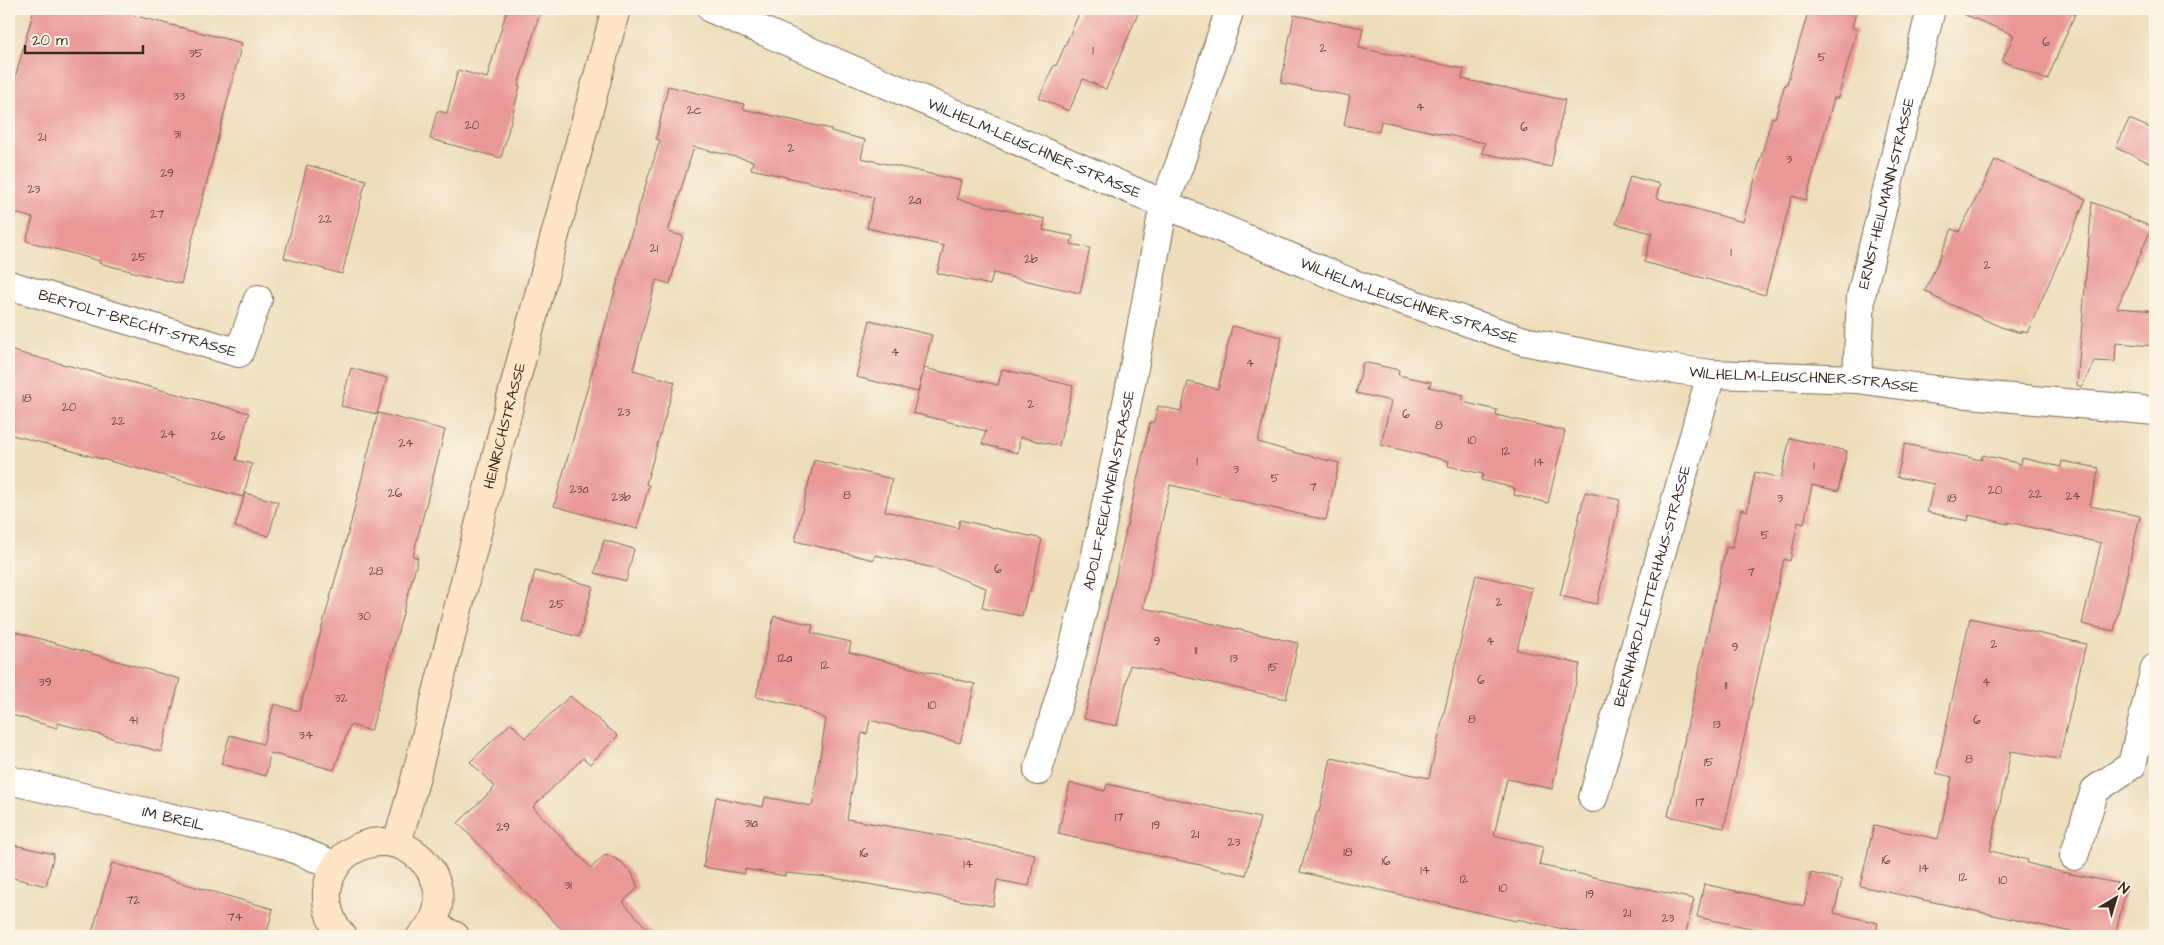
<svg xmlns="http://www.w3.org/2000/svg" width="2164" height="945" viewBox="0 0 2164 945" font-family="'Architects Daughter',sans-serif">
<rect width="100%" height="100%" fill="#fcf5e5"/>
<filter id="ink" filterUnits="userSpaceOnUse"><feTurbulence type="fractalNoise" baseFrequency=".02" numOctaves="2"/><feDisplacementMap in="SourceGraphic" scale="10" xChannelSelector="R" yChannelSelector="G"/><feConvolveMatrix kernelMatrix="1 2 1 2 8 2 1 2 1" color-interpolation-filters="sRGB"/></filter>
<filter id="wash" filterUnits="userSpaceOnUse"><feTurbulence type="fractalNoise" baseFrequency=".0096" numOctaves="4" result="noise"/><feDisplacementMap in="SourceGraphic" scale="20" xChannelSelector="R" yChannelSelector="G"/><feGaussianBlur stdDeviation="1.12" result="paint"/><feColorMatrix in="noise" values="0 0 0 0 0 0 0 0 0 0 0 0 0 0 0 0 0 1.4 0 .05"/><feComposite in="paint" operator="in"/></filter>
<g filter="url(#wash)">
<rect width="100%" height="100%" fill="#edddba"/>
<g id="blocks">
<g fill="#e99896">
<path d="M34 9H130L128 14 242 43 181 284 99 263 100 261 26 241 33 218 9 211V100Z"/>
<path d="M507 9H541L518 86H520L501 158 430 139 437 111 447 113 458 70 487 78Z"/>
<path d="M1081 9H1140L1106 89 1083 79 1069 111 1039 98 1054 65 1056 66Z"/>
<path d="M1809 9H1857L1852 27 1857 30 1838 98H1834L1806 200 1792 196 1765 295 1644 262 1652 233 1616 224 1630 176 1660 184 1656 198 1743 222 1772 117 1775 118 1785 84H1787Z"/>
<path d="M1951 9H2077L2047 80 2002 61 2014 35Z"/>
<path d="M1294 15 1363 28 1359 48 1464 69 1462 79 1565 100 1551 167 1482 153 1485 143 1381 121 1379 132 1344 125 1350 96 1281 83Z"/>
<path d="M668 86 744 104 743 109 831 129V131L865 140 861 158 961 181 957 199 1045 219 1043 230 1073 236 1071 244 1090 248 1080 293 993 273 990 285 937 273 944 246 867 228 874 197 751 169 753 161 694 147 668 232 683 236 670 284 656 280 633 370 675 382 646 484 649 485 637 529 554 506 639 206 660 140 656 139Z"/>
<path d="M2129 119 2155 130V165L2116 148Z"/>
<path d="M1995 160 2086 199 2027 333 2021 331V333L2001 327 1932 296 1933 294 1925 291 1952 229 1959 232 1980 191H1981Z"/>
<path d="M307 165 366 180 342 274 284 258Z"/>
<path d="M2092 202 2152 227 2117 308 2155 311V346L2116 343 2115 362 2094 361 2082 387 2077 385Z"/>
<path d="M870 320 932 335 918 392 856 377Z"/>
<path d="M1232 326 1282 337 1258 442 1289 451 1339 463 1326 520 1170 485 1143 608 1298 643 1286 699 1130 665 1117 726 1084 719 1150 422H1154L1158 406 1181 411 1188 382 1218 389Z"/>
<path d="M9 350 249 413 236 460 252 464 243 497 9 434Z"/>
<path d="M1363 362 1399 370 1398 375 1431 382 1429 387 1464 395 1462 402 1497 410 1496 415 1565 431 1548 503 1514 495 1515 488 1481 480 1483 474 1448 466 1449 461 1381 445 1391 401 1356 393Z"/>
<path d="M351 368 387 378 377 414 341 406Z"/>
<path d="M924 368 998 385 1002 369 1073 386 1059 446 1020 437 1018 453 982 444 986 431 913 413Z"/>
<path d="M378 413 445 430 413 556 418 558 371 731 350 725 334 770 270 753 266 776 221 764 230 735 263 744 274 704 299 711 351 522Z"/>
<path d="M1790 438 1847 451 1838 491 1812 485 1804 524 1798 522 1790 561 1784 559 1724 828 1668 816 1726 547 1732 548 1741 509 1747 511 1755 472 1781 478Z"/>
<path d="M1905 444 1981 460 1983 455 2021 464 2022 458 2061 467 2062 461 2099 468 2090 506 2140 516 2114 631 2082 624 2101 543 2008 522V524L1969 515 1968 521 1927 512 1934 484 1897 477Z"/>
<path d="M814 460 892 479 885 511 958 528 960 520 1042 539 1030 592H1028L1022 616 982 608 986 588 930 567 875 555 874 560 795 541Z"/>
<path d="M1585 492 1620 500 1597 604 1560 596Z"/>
<path d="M245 493 278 502 269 536 235 527Z"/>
<path d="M604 540 634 549 626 581 595 573Z"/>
<path d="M535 571 593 586 579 637 522 621Z"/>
<path d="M1476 575 1532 588 1517 650 1580 664 1552 789 1507 779 1494 835 1543 847 1539 865 1694 899 1685 936H1596L1517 919 1516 921 1477 912 1300 872 1317 812H1319L1331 758 1429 778Z"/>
<path d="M774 616 813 625 811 633 851 642 849 652 975 684 960 743 870 720 867 734 862 733 847 819 972 841V842L1035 854 1029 886 997 880 993 906 828 877 785 873V876L745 869V874L703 867 716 797 763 807 765 797 812 806 826 719 795 705 756 697Z"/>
<path d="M1970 618 2086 644 2059 759 2011 751 1990 851 2028 860 2027 863 2061 872 2127 885 2115 936H2090L1860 886 1874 825 1938 839 1952 777 1936 773Z"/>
<path d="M9 630 180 679 161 752 58 723 57 728 9 714Z"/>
<path d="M570 696 618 736 590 764 583 758 533 807 591 868 606 854 620 861 632 873 638 888 623 902 654 936H568L458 823 495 787 470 762 511 723 525 738Z"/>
<path d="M1070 783 1105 791 1107 784 1260 818 1246 875 1058 834Z"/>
<path d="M9 844 54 854 46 886 9 877Z"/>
<path d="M112 863 273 909 266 936H91Z"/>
<path d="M1811 873 1842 880 1834 913 1878 923 1876 936H1790L1697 917 1704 884 1804 906Z"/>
</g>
</g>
</g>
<g filter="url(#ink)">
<use href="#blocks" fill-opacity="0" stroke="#796955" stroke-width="1"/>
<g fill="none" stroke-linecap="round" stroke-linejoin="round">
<g stroke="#796955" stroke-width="30">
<g id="street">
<path id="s1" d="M712 9 1164 204 1354 284 1524 341 1636 364 1711 374 1857 379 1958 393 2155 411"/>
<path id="s2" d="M9 285 239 353 258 299"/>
<path id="s3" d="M1857 379 1861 296 1931 9"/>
<path id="s4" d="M1038 771 1068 669 1093 569 1133 373 1164 204 1179 166 1230 9"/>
<path id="s5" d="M9 780 280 843 336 866"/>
<path id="s6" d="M1593 798 1711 374"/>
<path d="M2074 856 2095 790 2132 765 2155 668"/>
</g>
</g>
<g stroke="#796955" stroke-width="30">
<g id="secondary">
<path id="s7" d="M397 843 414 784 510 402 616 9"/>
<path d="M431 924 455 936"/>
<path d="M343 936C331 925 326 907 327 891 329 875 337 861 350 852 400 818 460 877 431 925 428 929 424 933 421 936"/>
</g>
</g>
<use href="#street" stroke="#fff" stroke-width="28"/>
<use href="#secondary" stroke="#fde5c5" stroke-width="28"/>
</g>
</g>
<g text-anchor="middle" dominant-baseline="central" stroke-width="4.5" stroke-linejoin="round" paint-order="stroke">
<g font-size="12" fill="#66463c">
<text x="2046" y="42">6</text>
<text x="1323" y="48">2</text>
<text x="1093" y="50">1</text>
<text x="196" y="53">35</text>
<text x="1822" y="57">5</text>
<text x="179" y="96">33</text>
<text x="1420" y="107">4</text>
<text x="694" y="110">2c</text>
<text x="472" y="125">20</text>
<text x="1524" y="127">6</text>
<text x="177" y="134">31</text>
<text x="42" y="137">21</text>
<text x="791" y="148">2</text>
<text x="1789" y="159">3</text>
<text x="167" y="173">29</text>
<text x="34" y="189">23</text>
<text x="915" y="200">2a</text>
<text x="157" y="214">27</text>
<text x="325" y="219">22</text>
<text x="654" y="248">21</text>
<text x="1731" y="252">1</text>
<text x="139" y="257">25</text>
<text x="1031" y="259">2b</text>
<text x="1987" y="265">2</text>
<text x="895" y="352">4</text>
<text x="1250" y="363">4</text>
<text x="27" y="398">18</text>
<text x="1031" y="404">2</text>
<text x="69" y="407">20</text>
<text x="624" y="412">23</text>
<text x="1406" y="414">6</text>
<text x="118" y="421">22</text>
<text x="1439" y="425">8</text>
<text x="168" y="434">24</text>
<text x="218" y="436">26</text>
<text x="1472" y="440">10</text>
<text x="406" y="443">24</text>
<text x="1506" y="451">12</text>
<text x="1197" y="461">1</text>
<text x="1539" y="462">14</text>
<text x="1814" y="465">1</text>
<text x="1236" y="469">3</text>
<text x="1275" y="478">5</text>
<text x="1313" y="487">7</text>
<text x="579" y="489">23a</text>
<text x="1995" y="490">20</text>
<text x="395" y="493">26</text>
<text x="2035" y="494">22</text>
<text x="847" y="495">8</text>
<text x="2073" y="496">24</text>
<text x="621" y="497">23b</text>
<text x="1780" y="498">3</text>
<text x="1952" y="498">18</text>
<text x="1765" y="535">5</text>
<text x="998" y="569">6</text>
<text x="376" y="571">28</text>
<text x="1751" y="572">7</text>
<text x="1499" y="602">2</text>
<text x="557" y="604">25</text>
<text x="364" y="616">30</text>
<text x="1157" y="641">9</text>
<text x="1490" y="641">4</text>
<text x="1994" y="644">2</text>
<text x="1735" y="647">9</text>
<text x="1196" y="650">11</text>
<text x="785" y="658">12a</text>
<text x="1234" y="658">13</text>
<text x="825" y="665">12</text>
<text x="1273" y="667">15</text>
<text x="1481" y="680">6</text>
<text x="45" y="682">39</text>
<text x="1986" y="682">4</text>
<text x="1726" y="685">11</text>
<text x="341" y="698">32</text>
<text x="932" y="705">10</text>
<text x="1472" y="719">8</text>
<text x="133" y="720">41</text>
<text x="1977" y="720">6</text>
<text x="1717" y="724">13</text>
<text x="306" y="735">34</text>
<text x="1969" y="759">8</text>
<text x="1709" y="762">15</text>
<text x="1700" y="802">17</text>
<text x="1119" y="817">17</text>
<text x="751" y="823">31a</text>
<text x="1156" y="825">19</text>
<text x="503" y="827">29</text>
<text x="1195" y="834">21</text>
<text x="1234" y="842">23</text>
<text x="1348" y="852">18</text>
<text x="864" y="853">16</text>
<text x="1886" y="860">16</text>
<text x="1386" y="861">16</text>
<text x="968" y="864">14</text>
<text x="1924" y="868">14</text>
<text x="1425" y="870">14</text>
<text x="1963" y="877">12</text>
<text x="1464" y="879">12</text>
<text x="2003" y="880">10</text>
<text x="568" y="885">31</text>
<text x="1503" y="888">10</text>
<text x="1590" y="894">19</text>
<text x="133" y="900">72</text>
<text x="1627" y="913">21</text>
<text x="235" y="917">74</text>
<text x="1668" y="918">23</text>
</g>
<g font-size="15" fill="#3b2a1e" stroke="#fcf5e5">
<text stroke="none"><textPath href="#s1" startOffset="351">WILHELM-LEUSCHNER-STRASSE</textPath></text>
<text stroke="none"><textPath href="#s3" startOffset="189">ERNST-HEILMANN-STRASSE</textPath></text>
<text stroke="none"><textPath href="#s1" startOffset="756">WILHELM-LEUSCHNER-STRASSE</textPath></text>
<text stroke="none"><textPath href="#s2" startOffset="134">BERTOLT-BRECHT-STRASSE</textPath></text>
<text stroke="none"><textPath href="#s1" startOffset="1161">WILHELM-LEUSCHNER-STRASSE</textPath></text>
<text stroke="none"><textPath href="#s7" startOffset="431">HEINRICHSTRASSE</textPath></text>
<text stroke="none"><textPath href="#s4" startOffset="290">ADOLF-REICHWEIN-STRASSE</textPath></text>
<text stroke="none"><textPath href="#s6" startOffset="220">BERNHARD-LETTERHAUS-STRASSE</textPath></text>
<text stroke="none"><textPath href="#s5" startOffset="169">IM BREIL</textPath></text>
</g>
</g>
<rect width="2164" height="945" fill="none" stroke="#fcf5e5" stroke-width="30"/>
<g transform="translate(2116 898) rotate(38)" stroke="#fcf5e5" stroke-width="4" paint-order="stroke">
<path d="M0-4L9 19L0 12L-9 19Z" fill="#3b2a1e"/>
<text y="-8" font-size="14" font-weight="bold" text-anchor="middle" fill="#3b2a1e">N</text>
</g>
<path d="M25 45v8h118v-8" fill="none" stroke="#3b2a1e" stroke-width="2.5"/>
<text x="32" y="45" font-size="15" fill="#3b2a1e" stroke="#fcf5e5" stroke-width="4" paint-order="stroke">20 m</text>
</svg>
